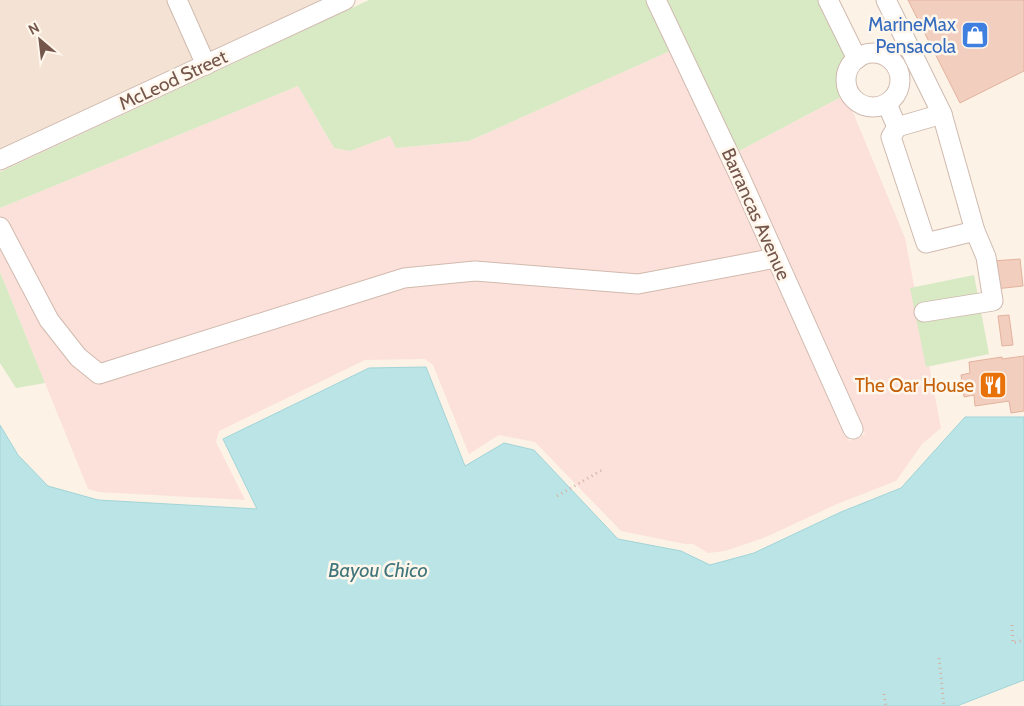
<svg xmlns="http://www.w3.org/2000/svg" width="1024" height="706" viewBox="0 0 1024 706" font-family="Cabin,sans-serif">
<rect width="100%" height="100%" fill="#fcf2e6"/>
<g fill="#f4e3d4">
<path d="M0 0H167L194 59 0 150Z"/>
<path d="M186 0H321L210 52Z"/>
</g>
<path fill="#fce1da" d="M670 51 732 181 849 441 865 434 737 152 841 97 852 110 905 238 941 428 922 444 896 481 837 504 766 537 725 551 708 553 693 544H685L621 531 535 442 499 435 469 454 433 365 425 359 365 360 219 431 216 442 245 500 99 492 88 489 0 272V208L298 86 334 148 350 151 390 136 397 148 469 141Z"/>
<g fill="#d7eac4">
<path d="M369 0H646L670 51 469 141 396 148 390 136 350 151 334 148 298 86 0 208V172Z"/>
<path d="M665 0H819L845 56C835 69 836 82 841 97L737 152Z"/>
<path d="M0 272 45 383 16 388 0 363Z"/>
<path d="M974 275 989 354 926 367 910 288Z"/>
</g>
<path fill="#bae4e6" stroke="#a1d4d8" d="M426 367 465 466 504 443 534 450 618 539 681 551 710 565 754 553 841 512 901 488 965 417H1024V680L957 706H0V425L18 455 48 486 98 500 257 509 223 439 369 368Z"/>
<g fill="#f1cebe" stroke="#e4b29e">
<path d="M908 0H1024V71L960 103Z"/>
<path d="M1020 259 1023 286 995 289 993 261Z"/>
<path d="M1009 315 1013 345 1002 346 998 316Z"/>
<path d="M1024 356V411L1011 413 1009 401 975 406 974 395 964 397 961 375 970 373 969 362 1002 357V359Z"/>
</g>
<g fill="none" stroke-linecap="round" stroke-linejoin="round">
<g stroke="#d0baaf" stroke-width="21">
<g id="minor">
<path d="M177 0 206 65"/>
<path d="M656 0 740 177 853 429"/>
<path d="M828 0 857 59"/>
<path d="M886 0 942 114 897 127 887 104"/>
<circle cx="873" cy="80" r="27"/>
<path d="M897 127 891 137 926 243 975 231"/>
<path d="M0 160 345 0"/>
<path d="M0 227 49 320 78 357 99 374 404 278 475 271 638 284 776 258"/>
<path d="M924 312 993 301 986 257 975 231 942 114"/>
</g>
</g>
<g stroke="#d6b1a1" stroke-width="3" stroke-dasharray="1 4" stroke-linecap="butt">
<path d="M557 496 602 470"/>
<path d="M1012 625 1013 643 1024 640"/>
<path d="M939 658 944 706"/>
<path d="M884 694 886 706"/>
</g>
<use href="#minor" stroke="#fff" stroke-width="19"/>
</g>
<defs>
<g id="shop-square" transform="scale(1.4375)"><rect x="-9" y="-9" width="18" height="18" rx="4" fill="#3f7fe0" stroke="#fff6ec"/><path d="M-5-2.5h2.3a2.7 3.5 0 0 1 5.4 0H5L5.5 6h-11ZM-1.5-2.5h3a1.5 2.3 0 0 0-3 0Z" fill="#fff"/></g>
<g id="restaurant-square" transform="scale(1.4375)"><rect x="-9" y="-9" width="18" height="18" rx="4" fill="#e8710a" stroke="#fff6ec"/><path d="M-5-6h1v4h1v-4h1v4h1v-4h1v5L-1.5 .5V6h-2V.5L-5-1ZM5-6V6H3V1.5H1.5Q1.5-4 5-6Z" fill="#fff"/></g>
</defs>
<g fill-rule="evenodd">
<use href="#shop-square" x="975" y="35"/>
<use href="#restaurant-square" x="993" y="385"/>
</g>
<g text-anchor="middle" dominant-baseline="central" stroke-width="5" stroke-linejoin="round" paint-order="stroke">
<g font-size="19" fill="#366cbe" stroke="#fff6ec" text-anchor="end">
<text x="956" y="24">MarineMax<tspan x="956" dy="22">Pensacola</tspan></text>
</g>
<g font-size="19" fill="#75564b" stroke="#fff6ec">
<text transform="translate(173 80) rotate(-25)">McLeod Street</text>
<text transform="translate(756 214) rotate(66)">Barrancas Avenue</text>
</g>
<g font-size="19" fill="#c56008" stroke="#fff6ec" text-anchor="end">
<text x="974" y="385">The Oar House</text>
</g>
<g font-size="20" font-style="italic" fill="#3f767b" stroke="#fff6ec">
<text x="378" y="570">Bayou Chico</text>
</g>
</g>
<g transform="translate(40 40) rotate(332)" stroke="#fff6ec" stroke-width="4" paint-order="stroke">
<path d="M0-4L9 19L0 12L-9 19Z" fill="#75564b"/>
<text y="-8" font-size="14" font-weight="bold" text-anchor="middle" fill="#75564b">N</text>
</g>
</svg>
